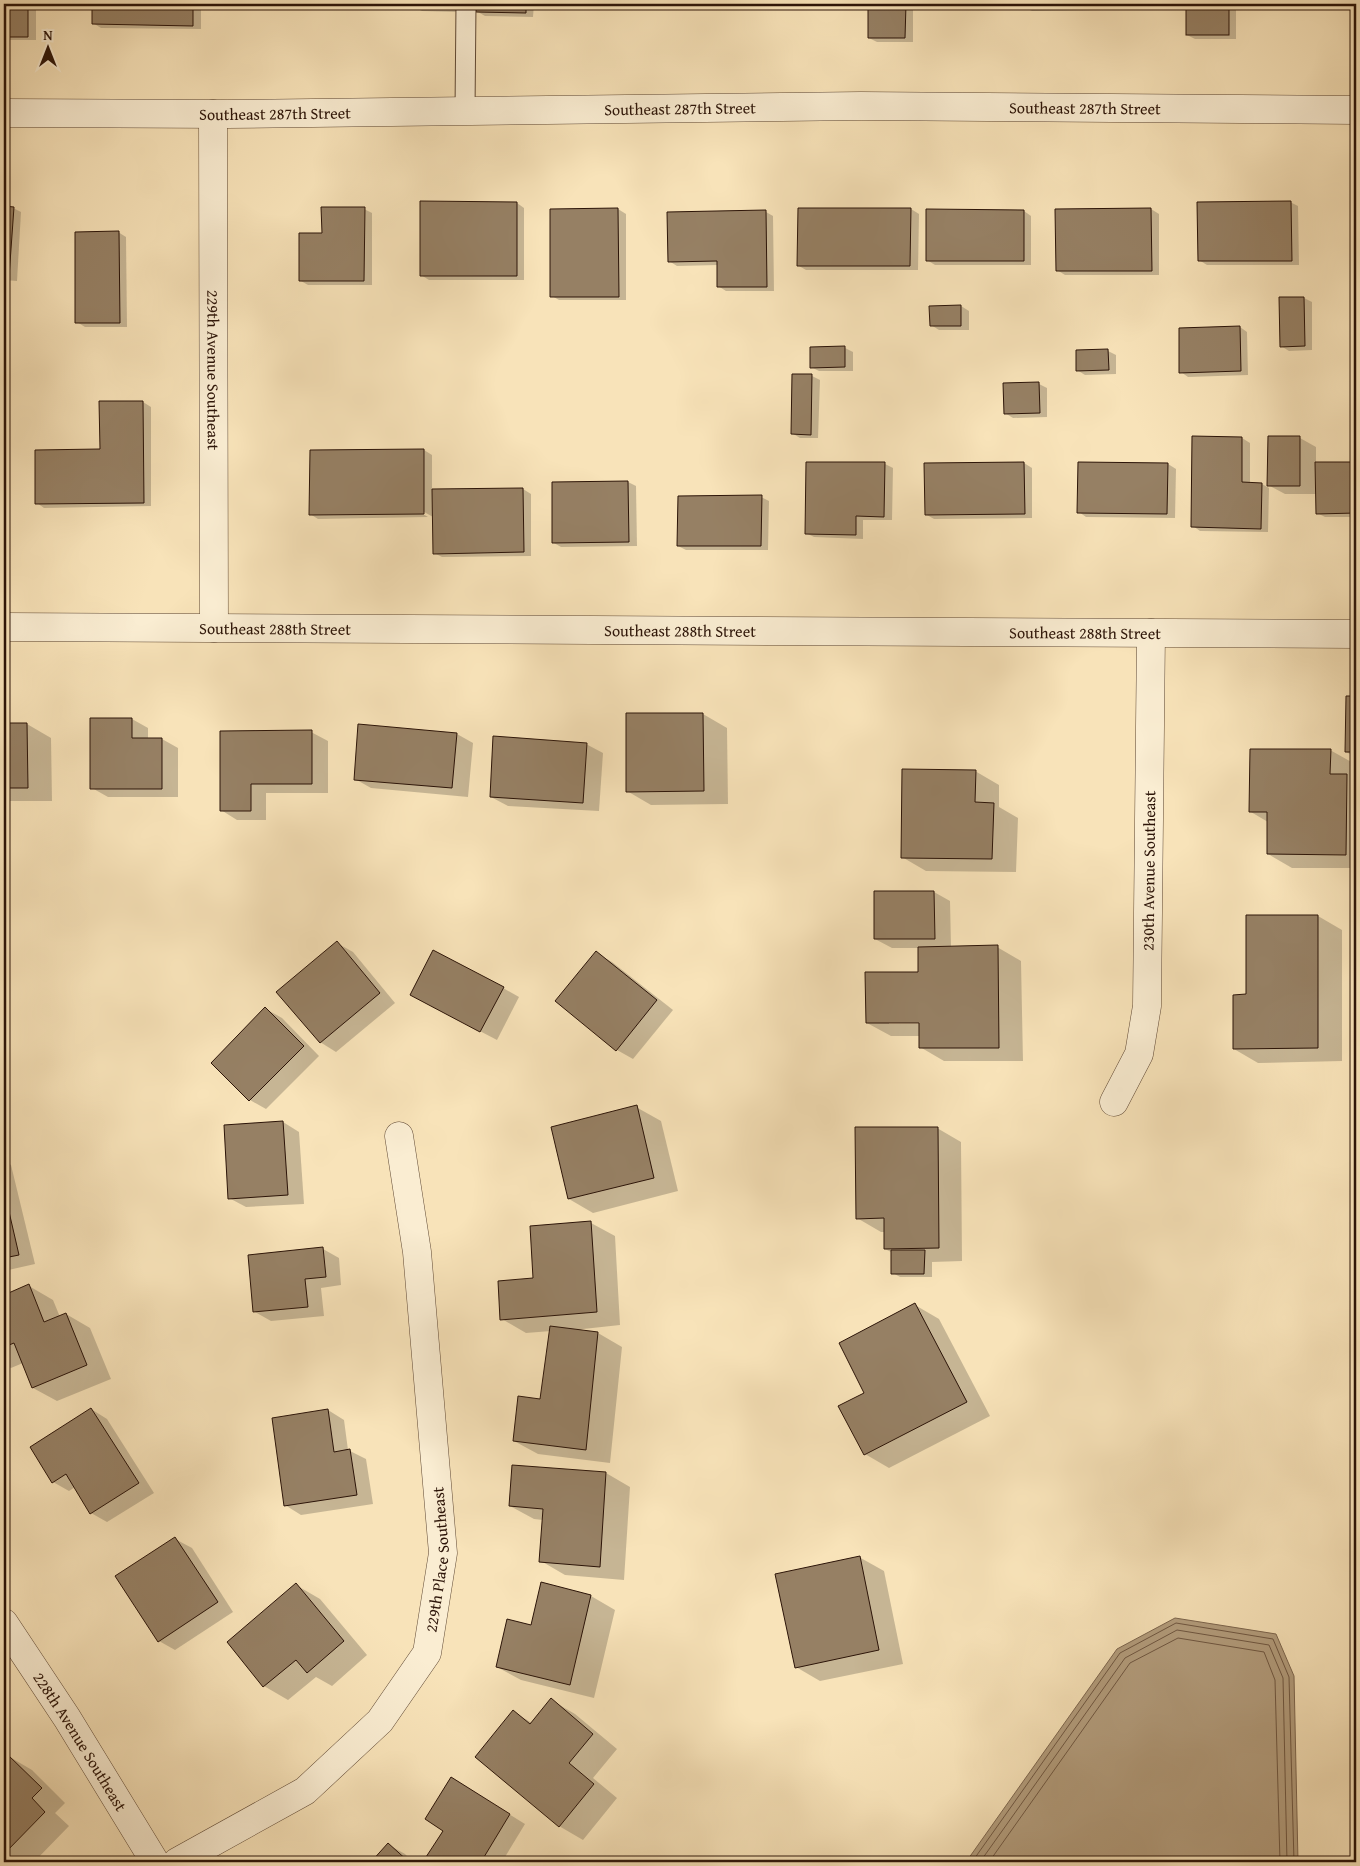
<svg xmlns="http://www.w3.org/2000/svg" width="1360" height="1866" viewBox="0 0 1360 1866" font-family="'Gentium Book Plus',serif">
<rect width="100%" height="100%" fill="#f8e3b9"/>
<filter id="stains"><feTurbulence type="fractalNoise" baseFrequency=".004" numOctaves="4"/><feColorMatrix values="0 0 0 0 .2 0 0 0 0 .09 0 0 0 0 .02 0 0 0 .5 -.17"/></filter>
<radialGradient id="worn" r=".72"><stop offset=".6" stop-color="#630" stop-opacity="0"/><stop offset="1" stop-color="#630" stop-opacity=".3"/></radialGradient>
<path fill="#b39d7d" stroke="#7d664e" d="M1175 1618 1276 1634 1294 1676 1298 1862H966L1117 1649Z"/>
<g fill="#0003" fill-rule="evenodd">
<path d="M4 4H83V10H36V40H4Z"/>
<path d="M94 4H201V29L101 28 93 23Z"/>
<path d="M256 4H346V6Z"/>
<path d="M414 4H459V12L422 11 414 7Z"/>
<path d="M478 4H534L533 17 485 16 478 12Z"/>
<path d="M869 4H913V42H877L869 38Z"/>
<path d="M1024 4H1104V10L1032 11 1024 7Z"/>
<path d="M1187 4H1236V39H1195L1187 35Z"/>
<path d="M1290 202 1298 206 1299 265H1207L1199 260Z"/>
<path d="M517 203 524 208V280H429L421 275Z"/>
<path d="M4 207 13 208 21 212 17 281 4 280Z"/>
<path d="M364 209 372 213V285H308L301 281 323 234Z"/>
<path d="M618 209 626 214V300H559L552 296Z"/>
<path d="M911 209 919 214 918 270H806L799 266Z"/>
<path d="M1151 209 1159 214V275H1065L1057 270Z"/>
<path d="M1024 211 1031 216V265H935L927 260Z"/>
<path d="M766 212 773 216 774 291H726L718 286V265L677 266 669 261Z"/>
<path d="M1353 213H1356V311L1354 309Z"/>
<path d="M118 232 126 237 127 327H85L77 322Z"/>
<path d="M1280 298H1304L1312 302V350L1289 351 1281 346Z"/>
<path d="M961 306 969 311V330H939L931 325Z"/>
<path d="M1240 327 1247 332 1248 375 1188 377 1181 372Z"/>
<path d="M845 348 853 352V371H819L811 367Z"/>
<path d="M1108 351 1116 355V374L1085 375 1077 370Z"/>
<path d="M812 376 820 380 818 438H800L792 433Z"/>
<path d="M1039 384 1047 388V417L1013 418 1005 413Z"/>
<path d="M143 402 151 407V506L44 508 37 503 101 450Z"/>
<path d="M1194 437 1242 438 1250 443V483L1262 484 1269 488 1268 532 1200 531 1193 526Z"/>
<path d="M1300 438 1316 447V464L1356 463V517H1325L1317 513V494H1285L1268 485Z"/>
<path d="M424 450 432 455V490L523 489 531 494V556L442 557 434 553 433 517 419 509 418 511 428 517 318 519 310 514 311 452Z"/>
<path d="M1024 463 1032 468V518L934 519 927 515 926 464Z"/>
<path d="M885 464 893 468 892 520H863V539L814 537 806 533Z"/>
<path d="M1168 464 1176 469 1175 518 1086 517 1079 512Z"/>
<path d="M628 482 636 486 637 546 561 547 554 543 553 483Z"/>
<path d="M761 497 769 501 768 550H686L678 546Z"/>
<path d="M1347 697H1356V757L1346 752Z"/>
<path d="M703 714 727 728 728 804 651 805 627 791Z"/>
<path d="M132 719 148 728V739H162L178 748V797H108L92 788Z"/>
<path d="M27 724 51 738 52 801H4V725Z"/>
<path d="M221 732H311L328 741V793H266V820H237L221 810Z"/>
<path d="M457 734 473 743 468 797 371 788 355 779Z"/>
<path d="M586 744 603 753 599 811 508 806 491 797Z"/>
<path d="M1330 750 1355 764 1354 779 1356 780V868H1292L1268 854V822L1251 812Z"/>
<path d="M975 771 999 785V807L1018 818 1016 872 926 871 902 857Z"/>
<path d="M934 892 950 901 951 947H997L1021 961 1023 1061H944L920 1047V1036H891L867 1023 920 973 919 948H892L875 939V893ZM925 1021V1024H889V1022Z"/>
<path d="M1247 916H1318L1342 930V1061L1258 1063 1234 1049 1247 995Z"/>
<path d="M337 943 353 952 395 1003 336 1052 320 1042Z"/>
<path d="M596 953 612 962 673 1010 633 1059 617 1050 557 1001Z"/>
<path d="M503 988 519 997 497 1040 428 1004Z"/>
<path d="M266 1009 282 1018 319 1056 266 1109 250 1100Z"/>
<path d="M636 1107 661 1121 678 1191 593 1213 569 1199Z"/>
<path d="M283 1122 299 1132 304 1204 246 1207 229 1198Z"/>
<path d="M937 1128 961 1142 962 1261 932 1262V1277H900L893 1273V1253L885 1249V1232H881L857 1218Z"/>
<path d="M4 1160 11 1165 35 1264 4 1271Z"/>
<path d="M591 1223 615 1236 620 1325 574 1330 598 1333 622 1347 610 1463 538 1454 514 1441 542 1400 551 1331 526 1333 502 1319 535 1280Z"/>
<path d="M323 1249 339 1258 341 1285 321 1288 324 1316 271 1321 255 1312Z"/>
<path d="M29 1286 53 1300 60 1317 66 1314 90 1328 111 1379 57 1401 33 1388 23 1363 11 1368 4 1364V1297Z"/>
<path d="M915 1305 939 1319 990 1416 889 1468 865 1454V1393Z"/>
<path d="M91 1409 107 1419 154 1493 107 1522 91 1513 75 1487 69 1491 53 1482Z"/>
<path d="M328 1410 344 1420 348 1450 366 1459 373 1504 301 1515 285 1505Z"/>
<path d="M606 1473 630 1487 624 1580 565 1575 541 1561 543 1520 534 1519 510 1506Z"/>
<path d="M175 1539 192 1548 233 1612 175 1650 159 1641Z"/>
<path d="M859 1557 884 1571 903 1664 820 1681 796 1667Z"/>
<path d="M542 1584 591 1596 615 1610 594 1698 521 1680 497 1667 531 1627Z"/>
<path d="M296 1585 320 1599 367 1655 332 1686 316 1677 288 1700 264 1686Z"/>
<path d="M551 1700 575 1714 617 1749 593 1778 617 1798 583 1840 559 1826 514 1712 532 1723Z"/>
<path d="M8 1756 32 1770 65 1803 55 1813 69 1826 34 1862H4V1760Z"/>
<path d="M467 1788 525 1824 502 1862H438L428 1856Z"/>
<path d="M389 1845 405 1854 413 1862H373Z"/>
</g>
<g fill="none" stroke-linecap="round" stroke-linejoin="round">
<g stroke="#705842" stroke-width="1">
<path d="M972 1862 1120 1653 1176 1623 1273 1639 1289 1677 1294 1862"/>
<path d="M980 1862 1125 1658 1177 1630 1269 1645 1283 1678 1287 1862"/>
<path d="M989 1862 1130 1663 1178 1638 1264 1652 1275 1680 1280 1862"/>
</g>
</g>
<g fill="#968064" stroke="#2c1408">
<path d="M4 4H75V6H28V37H4Z"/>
<path d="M92 4H193V26L92 24Z"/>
<path d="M413 4H452V8L413 7Z"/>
<path d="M477 4H526V13L476 12Z"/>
<path d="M868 4H906L905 38H868Z"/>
<path d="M1023 4H1097V6L1023 7Z"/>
<rect x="1186" y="4" width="43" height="31"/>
<path d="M420 201 517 202V276H420Z"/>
<path d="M1291 201 1292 261H1198L1197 202Z"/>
<path d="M4 206 14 207 9 277H4Z"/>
<path d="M321 207H365L364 281H299V233H322Z"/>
<path d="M618 208 619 297H550V209Z"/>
<path d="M798 208H911L910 266H797Z"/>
<path d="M1151 208 1152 271H1056L1055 209Z"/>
<path d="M926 209 1024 210V261H926Z"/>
<path d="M766 210 767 287H717V261L668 262 667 212Z"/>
<path d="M1351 212H1356V310H1352Z"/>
<path d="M119 231 120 323H75V232Z"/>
<path d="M1279 297H1304L1305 346 1280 347Z"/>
<path d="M961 305V326H930L929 306Z"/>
<path d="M1240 326 1241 371 1179 373V328Z"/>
<path d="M845 346V367L810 368V347Z"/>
<path d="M1108 349 1109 370 1076 371V350Z"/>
<path d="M792 374H812L811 435 791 434Z"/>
<path d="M1039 382 1040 413 1004 414 1003 383Z"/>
<path d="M99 401H143L144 503 35 504V450L100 449Z"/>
<path d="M1192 436 1242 437V482L1262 483 1261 529 1191 527Z"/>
<path d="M1268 436H1300V486H1267Z"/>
<path d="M424 449V514L309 515 310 450Z"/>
<path d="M806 462H885L884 517 856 516V535L805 534Z"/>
<path d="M1024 462 1025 514 925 515 924 463Z"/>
<path d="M1078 462 1168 463 1167 514 1077 513Z"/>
<path d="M1315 462H1356V513L1316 514Z"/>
<path d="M628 481 629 542 552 543V482Z"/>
<path d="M523 488 524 552 433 554 432 489Z"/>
<path d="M762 495 761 546H677L678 496Z"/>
<path d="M1346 696H1356V752H1345Z"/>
<path d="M626 713H703L704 791 626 792Z"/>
<path d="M90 718H132V738H162V789H90Z"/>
<path d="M4 723H27L28 788H4Z"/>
<path d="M358 724 457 733 452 788 354 780Z"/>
<path d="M312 730V784H251V811H220V731Z"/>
<path d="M493 736 587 743 583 803 490 797Z"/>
<path d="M1250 749H1331L1330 774H1347L1346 855 1267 854V812H1249Z"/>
<path d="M902 769 976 770 975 802 994 803 992 859 901 858Z"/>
<path d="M874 891H934L935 939H874Z"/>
<path d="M1246 915H1318V1048L1233 1049V995L1246 994Z"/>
<path d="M337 941 380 993 320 1043 276 992Z"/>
<path d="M998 945 999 1048H919V1023H866L865 972H918V947Z"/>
<path d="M433 950 504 987 480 1032 410 995Z"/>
<path d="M596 951 657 1000 616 1051 555 1001Z"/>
<path d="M265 1007 304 1046 249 1101 211 1063Z"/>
<path d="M637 1105 654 1178 568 1199 551 1127Z"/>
<path d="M283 1121 288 1195 228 1199 224 1125Z"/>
<path d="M855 1127H938L939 1248 884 1249V1218L856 1219Z"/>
<path d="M4 1190 19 1255 4 1258Z"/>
<path d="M591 1221 597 1312 500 1320 498 1281 533 1278 530 1226Z"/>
<path d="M323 1247 326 1277 305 1279 308 1307 253 1312 248 1255Z"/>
<path d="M891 1250H925L924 1274H891Z"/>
<path d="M29 1284 44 1322 66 1313 87 1365 32 1388 14 1343 4 1347V1295Z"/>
<path d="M915 1303 967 1402 864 1455 838 1406 864 1393 839 1343Z"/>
<path d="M550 1326 598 1332 586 1450 513 1441 518 1396 540 1399Z"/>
<path d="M91 1408 139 1483 90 1514 66 1474 52 1483 30 1447Z"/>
<path d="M328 1409 334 1452 350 1449 357 1495 284 1506 272 1418Z"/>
<path d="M512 1465 606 1472 600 1567 539 1562 543 1509 509 1506Z"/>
<path d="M175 1537 218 1602 158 1642 115 1576Z"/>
<path d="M860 1556 879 1650 795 1668 775 1574Z"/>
<path d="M541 1582 591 1595 570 1685 496 1667 507 1619 531 1625Z"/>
<path d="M296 1583 344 1641 307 1673 296 1660 263 1687 227 1642Z"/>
<path d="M551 1698 593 1734 569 1763 594 1784 559 1827 475 1757 513 1710 530 1724Z"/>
<path d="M7 1754 42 1788 32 1798 45 1812 4 1854V1758Z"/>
<path d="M451 1777 510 1814 481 1862H435L426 1857 443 1831 425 1819Z"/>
<path d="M388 1843 409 1862H371Z"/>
</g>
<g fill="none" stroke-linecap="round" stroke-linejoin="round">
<g stroke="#5f4834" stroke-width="21">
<path id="service" d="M465 111 466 4"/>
</g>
<g stroke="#5f4834" stroke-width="29">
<g id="minor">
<path id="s1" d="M4 113 227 114 861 106 1356 110"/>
<path id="s2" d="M213 114 214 628"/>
<path id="s3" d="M1114 1102 1139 1054 1147 1006 1151 633"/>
<path id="s4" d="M4 1623 67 1718 155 1862"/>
<path id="s5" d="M177 1862 305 1791 380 1721 427 1653 443 1553 417 1252 399 1136"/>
</g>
</g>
<g stroke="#5f4834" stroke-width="29">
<g id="tertiary">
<path id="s6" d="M4 627 1356 634"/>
</g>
</g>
<use href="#service" stroke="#faedd2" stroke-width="19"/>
<use href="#minor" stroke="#faedd2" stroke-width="28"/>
<use href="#tertiary" stroke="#faedd2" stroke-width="28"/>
</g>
<g text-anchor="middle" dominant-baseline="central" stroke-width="4" stroke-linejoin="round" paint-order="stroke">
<g font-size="16" fill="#2c1408" stroke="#faedd2">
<text stroke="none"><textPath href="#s1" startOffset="676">Southeast 287th Street</textPath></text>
<text stroke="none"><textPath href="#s1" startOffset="1081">Southeast 287th Street</textPath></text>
<text stroke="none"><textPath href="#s1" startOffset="271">Southeast 287th Street</textPath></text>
<text stroke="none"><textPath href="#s2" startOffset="256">229th Avenue Southeast</textPath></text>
<text stroke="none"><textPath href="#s6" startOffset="271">Southeast 288th Street</textPath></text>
<text stroke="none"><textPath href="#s6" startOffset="676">Southeast 288th Street</textPath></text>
<text stroke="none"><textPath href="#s6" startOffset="1081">Southeast 288th Street</textPath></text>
<text stroke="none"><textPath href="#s3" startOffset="238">230th Avenue Southeast</textPath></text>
<text stroke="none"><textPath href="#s5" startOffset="426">229th Place Southeast</textPath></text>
<text stroke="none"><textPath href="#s4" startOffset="141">228th Avenue Southeast</textPath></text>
</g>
</g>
<rect width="1360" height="1866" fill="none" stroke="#f8e3b9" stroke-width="20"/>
<rect x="5" y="5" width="1350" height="1856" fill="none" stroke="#2c1408" stroke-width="2.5"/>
<rect x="10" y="10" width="1340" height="1846" fill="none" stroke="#2c1408"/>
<g transform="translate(48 48)" stroke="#faedd2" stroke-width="4" paint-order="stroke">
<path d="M0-4L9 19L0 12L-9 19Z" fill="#2c1408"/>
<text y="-8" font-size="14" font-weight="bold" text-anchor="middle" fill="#2c1408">N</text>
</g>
<rect width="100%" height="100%" filter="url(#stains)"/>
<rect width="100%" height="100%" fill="url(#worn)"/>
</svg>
